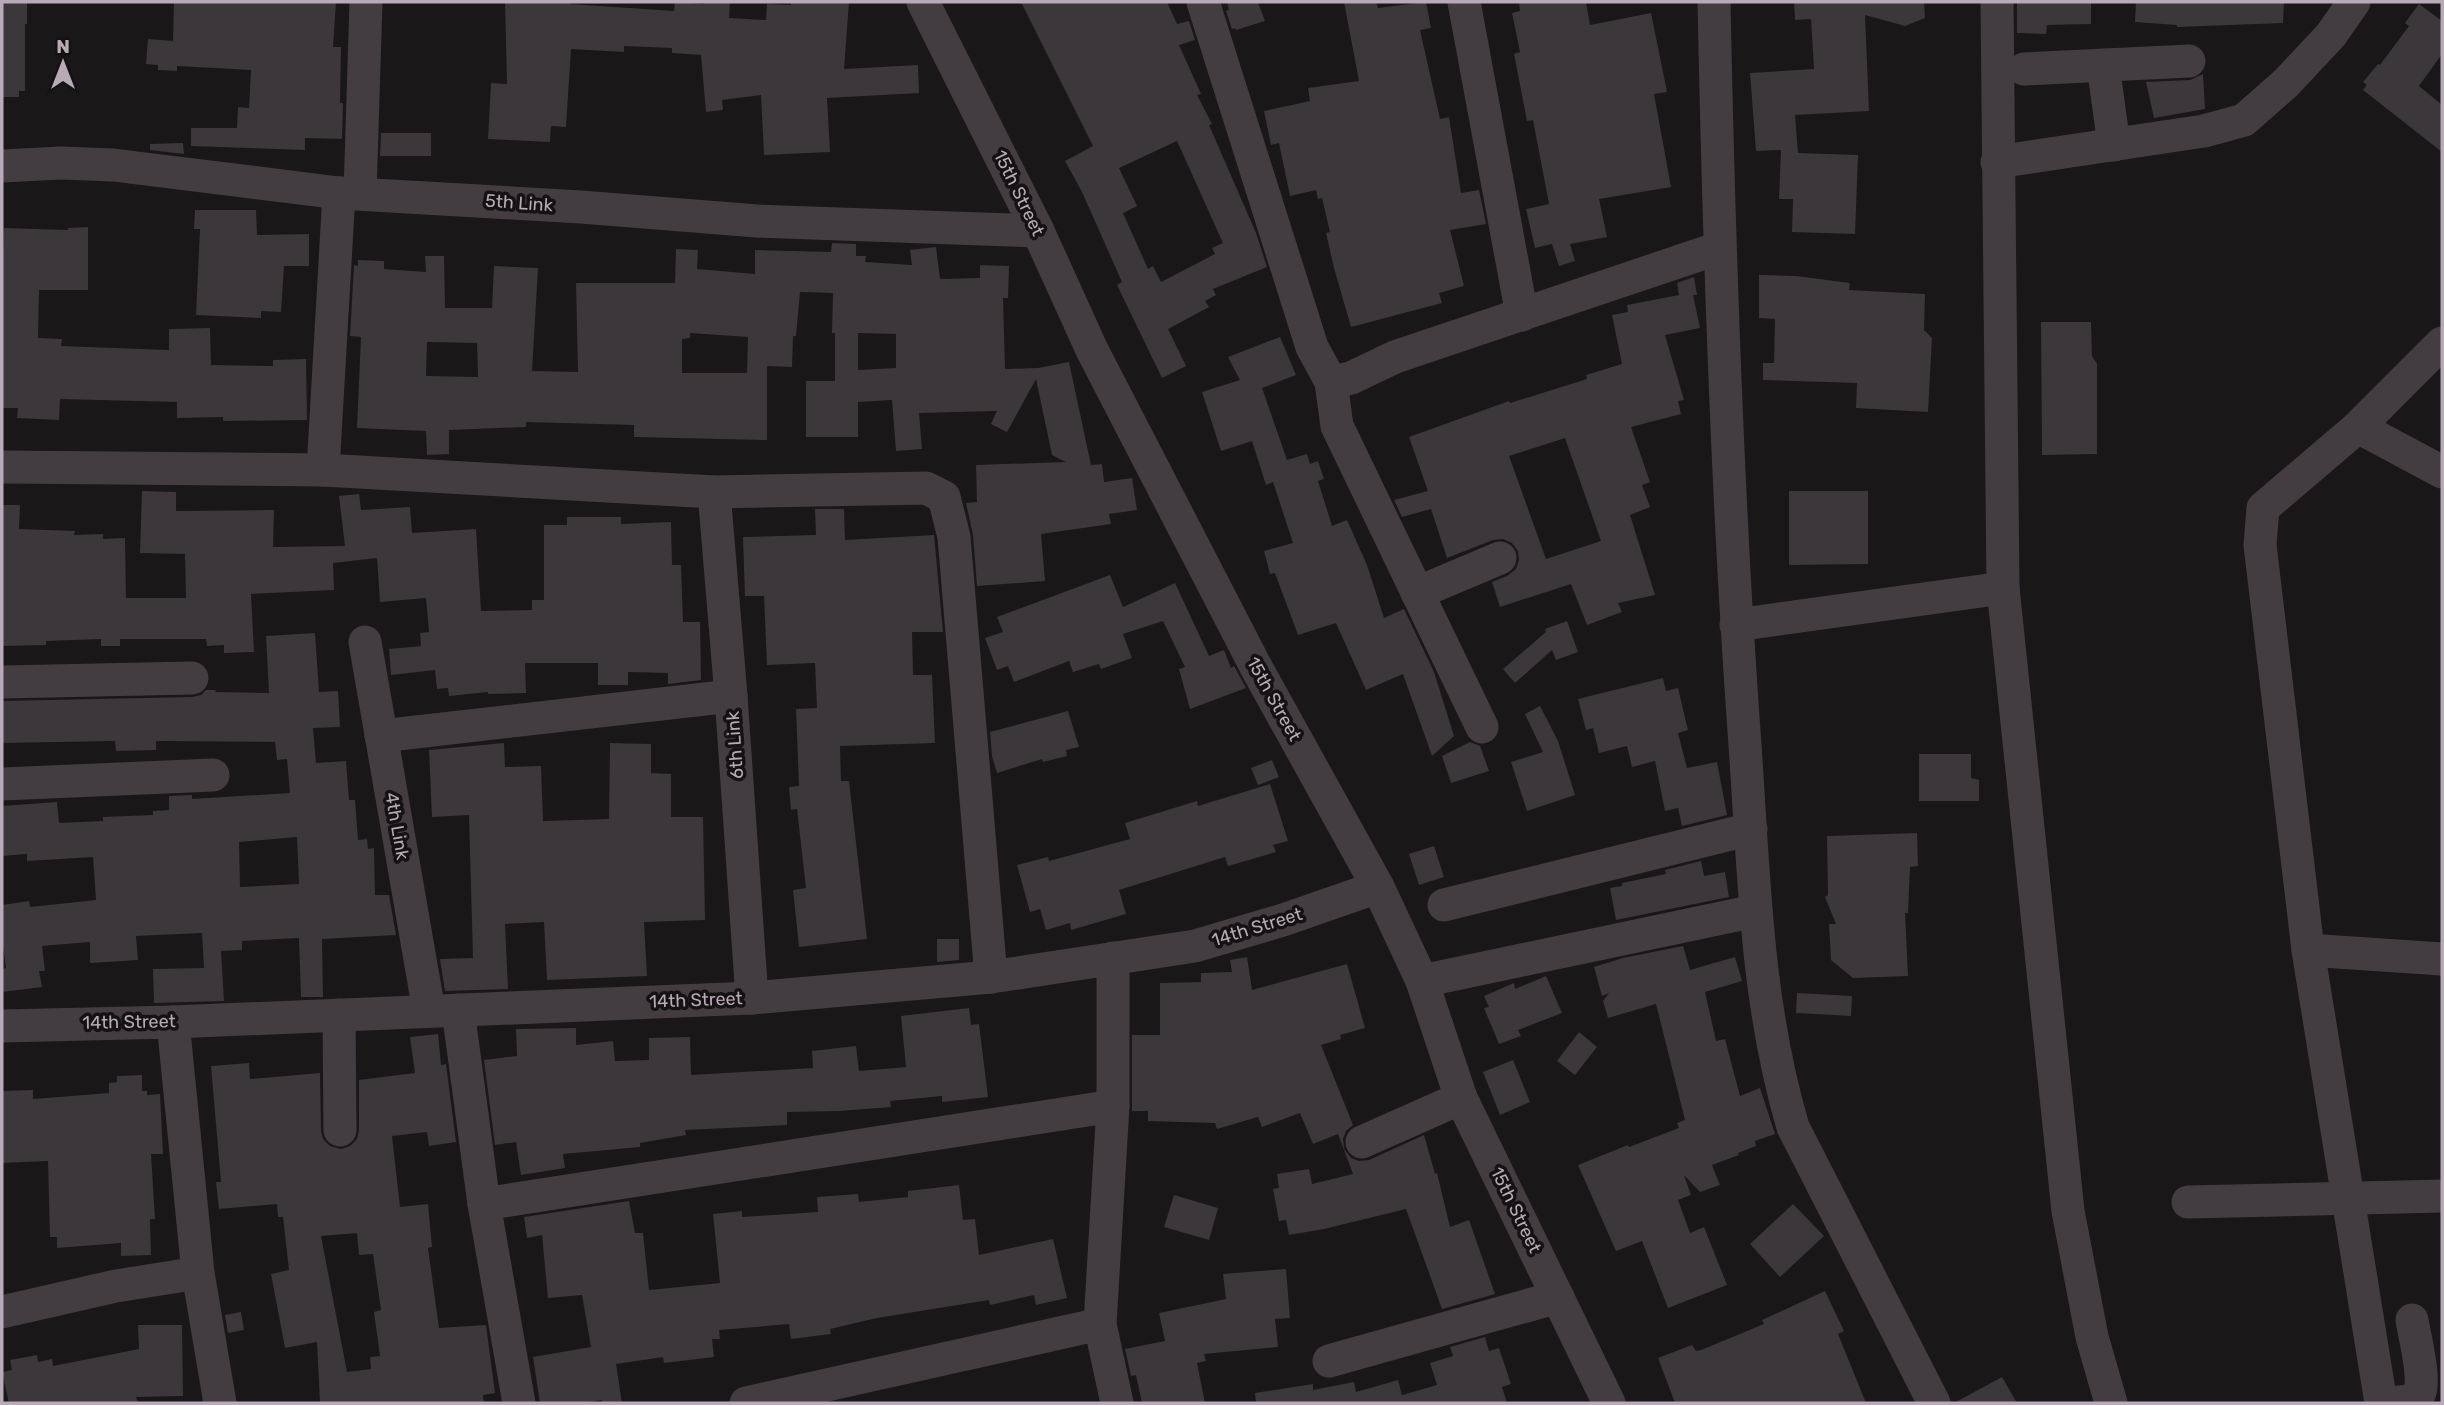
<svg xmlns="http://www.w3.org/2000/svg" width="2444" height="1405" viewBox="0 0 2444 1405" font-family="Rubik,sans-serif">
<rect width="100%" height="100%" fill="#191718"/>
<g fill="#3b373a" fill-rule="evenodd">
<path d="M2 2H27V24H25V91H19V97H2Z"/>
<path d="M174 2H336L333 47H341L340 103H343L342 139 305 138V150L191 146V128H237L238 107 249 108 251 70 177 66V71L158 70V65L146 64 148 39 173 41Z"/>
<path d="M505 2H570V4L674 11 675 2 704 4V2H730L729 18 766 20 767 4 791 5V2H849L844 69 918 65 919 93 827 98 830 152 764 155 761 95 722 100 723 110 706 112 701 55 672 53V48L624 46V52L571 49 566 127 551 126 550 142 488 139 491 83 507 84Z"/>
<path d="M1021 2H1167L1177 24 1189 21 1195 40 1179 45 1201 94 1197 95 1212 124 1209 125 1256 233 1267 267 1213 289 1216 295 1205 301 1209 307 1168 329 1186 366 1162 378 1117 285 1122 282 1082 192 1065 161 1093 146ZM1177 141 1223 243 1212 248 1215 254 1161 282 1153 266 1148 269 1123 213 1137 206 1119 168Z"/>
<path d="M1227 2H1258L1265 21 1236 30 1235 28 1232 29 1226 11 1229 10Z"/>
<path d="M1344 2H1376L1378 8 1426 2 1431 28 1420 30 1440 119 1449 117 1461 193 1479 190 1486 224 1450 230 1464 286 1439 293 1442 303 1351 327 1334 268 1326 233 1330 232 1322 198 1318 199 1316 190 1290 196 1279 143 1271 145 1264 111 1310 101 1308 88 1359 81Z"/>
<path d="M1519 2H1586L1590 25 1651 13 1667 92 1654 94 1671 187 1599 199 1607 237 1570 244 1575 261 1559 266 1552 244 1535 248 1526 209 1549 204 1533 120 1527 121 1514 54 1520 52 1512 13 1520 11Z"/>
<path d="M1794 2H1924L1925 18 1905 26 1865 15 1869 111 1795 115 1798 153 1858 155 1855 234 1792 232 1793 199H1779L1781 150 1756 151 1750 73 1814 69 1811 19 1795 20Z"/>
<path d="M2017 2H2091V24L2047 25 2046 34 2017 33Z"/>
<path d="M2136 2H2284L2283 23 2177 27V25L2135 22Z"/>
<path d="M2419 4 2442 21V54L2419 86 2442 105V152L2363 90 2367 85 2363 82 2378 64 2380 65 2409 26 2405 23Z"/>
<path d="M2203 74 2205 109 2154 118 2146 82 2190 80Z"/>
<path d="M381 133H431V156H380Z"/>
<path d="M183 143 184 154 150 150V144Z"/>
<path d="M195 210H256L257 235 309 234V266H284L281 312 261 311V318L196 315 200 229H194Z"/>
<path d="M88 227V290H39L38 338 62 339 61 346 169 350V329L210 328 211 365 273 366V360L306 359 307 420 223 421V417L177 418V402L60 399 59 420 17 418 18 408H2V277L4 228 68 230V228Z"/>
<path d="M832 243 856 244V256H866L865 262 912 265 910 250 936 247 940 279 980 278V265L1009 266 1008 298H1003L1005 369 1038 368 1069 362 1091 465 1102 464 1104 482 1132 478 1137 510 1109 514 1111 524 1041 534 1045 581 977 586 973 535 966 503 977 502 976 465 1066 462 1052 455 1036 379 1007 432 991 424 997 411 919 413 922 449 896 451 892 400 858 402V437H806V381H835V333H832L833 293 800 292 796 336H793L792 367 767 366V440L634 437V425L526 422V427L449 430V454L427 455 426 431 357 428 361 337 350 336 354 265 358 266V260L384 261V269L426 272 425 256H444L445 308H492L494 266 538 268 532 371 578 372 576 283H675L676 249 698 250 697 269 755 274V250L831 252ZM690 333 748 337 747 373H682V339L690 338ZM858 333 896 334V368L858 370ZM427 342 477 343 478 377 426 376Z"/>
<path d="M1759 275 1796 276 1850 283 1849 290 1925 294 1924 330 1932 338 1928 412 1856 408 1857 383 1763 380V363H1774L1775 319 1759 318Z"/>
<path d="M1694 277 1697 295H1693L1700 328 1665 335 1684 400 1678 401 1681 414 1631 427 1650 482 1642 485 1650 507 1630 515 1655 595 1618 603 1622 612 1587 625 1571 584 1500 607 1492 582 1507 576 1516 569 1519 560 1518 551 1512 543 1503 539 1493 540 1447 558 1431 509 1402 517 1394 500 1428 491 1409 437 1509 401 1510 403 1587 379 1586 375 1622 364 1612 315 1628 312 1627 305 1679 295 1677 283ZM1565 438 1601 541 1546 559 1509 456Z"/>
<path d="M2041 322H2091L2092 356 2097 364V454L2042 455Z"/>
<path d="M1280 337 1296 375 1262 388 1287 460 1307 454 1310 464 1318 461 1324 479 1318 481 1332 526 1347 520 1367 565 1384 618 1404 609 1434 672 1454 736 1432 756 1403 674 1366 690 1336 623 1298 635 1275 573 1270 574 1264 551 1293 543 1273 482 1266 485 1252 441 1221 451 1202 392 1240 380 1228 357Z"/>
<path d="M142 491 176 492V511L274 510 273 547 345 546 339 496 359 494 361 510 410 507 412 533 476 529 481 611 532 610V600H544V525H567V517H621V524L671 522 672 565H681L683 622H700L701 680 668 684V673L628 672V685H598V663H525L526 693 488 694V692L449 696 448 688 437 689 435 670 391 675 389 649 421 646 420 633 429 632 426 598 380 602 377 558 333 563 334 590 251 594 254 652 224 653V645L207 646 206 639H120V646H101V639L46 641V645L2 646V505H20L19 529 75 531 74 535 103 534V539L125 538 126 598H186L185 554 140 553Z"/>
<path d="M1789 491H1868V564L1789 565Z"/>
<path d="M815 509H844L845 540 934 535 943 632H912L913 675H932L935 743 840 746 841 781H849L867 939 799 947 793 890 806 888 797 809 791 810 789 787 799 786 796 709 817 708 815 663 767 665 764 596H745L743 537 816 535Z"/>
<path d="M1110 575 1123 607 1175 583 1209 656 1224 650 1231 668 1234 666 1246 688 1190 709 1179 669 1185 667 1163 621 1123 634 1132 658 1101 669 1099 664 1073 672 1069 661 1014 682 1008 666 997 670 985 638 1003 632 997 617Z"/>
<path d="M1567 621 1578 652 1556 660 1552 650 1515 683 1503 669 1546 632 1545 629Z"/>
<path d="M315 633 319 692 338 691 340 727 313 728 316 763 346 761 349 800H355L358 840 367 839 368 849 374 848 375 895H389L396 935 322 939 323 997H301L299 938 242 941V950L221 951 224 1001 154 1003 153 969 204 968 202 933 136 936 138 960 90 963V942L42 946 45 971H39L42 987 2 992V969L6 968 2 938V905L29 901 30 907 96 900 93 857 27 861V854L2 856V806L57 802 59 823 103 821V817L153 815V811L169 810V796L192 795V799L290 793 287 759 277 760 275 742 156 741V750L116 751 115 741 2 743V701L192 697 201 695 206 690H216L215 692 269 693 266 636ZM297 837 299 884 240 887 239 842Z"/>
<path d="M1663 678 1666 691 1678 688 1688 730 1678 733 1687 768 1717 762 1727 815 1682 826 1678 808 1665 811 1655 761 1632 767 1627 746 1599 753 1593 728 1586 730 1578 699Z"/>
<path d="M1540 706 1558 741 1575 795 1527 811 1511 762 1543 752 1525 714Z"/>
<path d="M1068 711 1079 747 1066 750 1067 756 1043 762 1042 759 997 773 992 756 990 732Z"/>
<path d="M1470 742 1480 746 1489 771 1451 783 1442 756Z"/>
<path d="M504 743 505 767 541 766 543 821 609 819 610 743 651 744V773L671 774V817H703L705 920 644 922 647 976 547 980 544 922 505 924 508 989 445 991 440 959 473 958 469 815 432 817 429 750Z"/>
<path d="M1919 754H1971V778L1979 780V801H1919Z"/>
<path d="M1272 760 1279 777 1258 785 1251 768Z"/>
<path d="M1270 784 1288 841 1273 845 1276 852 1228 866 1225 857 1119 890 1126 914 1071 930 1070 923 1046 930 1040 909 1030 912 1017 865 1048 857 1049 861 1130 839 1125 823 1197 801 1198 806Z"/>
<path d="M1917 833 1918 866 1910 867 1908 913H1905L1908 976 1853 978 1831 960 1829 924H1836L1825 897 1828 895 1827 836Z"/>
<path d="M1434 846 1444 877 1419 885 1409 854Z"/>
<path d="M1701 861 1704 876 1725 872 1729 897 1616 920 1610 888 1622 886V883L1666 874 1665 870Z"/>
<path d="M937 939H959V960L937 962Z"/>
<path d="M1683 946 1690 970 1735 957 1742 981 1705 992 1716 1041 1725 1039 1740 1096 1760 1088 1775 1134 1755 1141 1756 1146 1738 1153 1739 1155 1712 1165 1720 1185 1700 1192 1684 1175 1691 1195 1678 1200 1690 1233 1704 1227 1727 1285 1668 1308 1642 1241 1616 1251 1578 1165 1628 1145 1629 1147 1679 1128 1677 1123 1685 1120 1656 1004 1608 1018 1603 1001 1609 993 1602 996 1594 967 1623 958Z"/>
<path d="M1247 957 1252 990 1347 964 1365 1028 1340 1035 1341 1039 1321 1045 1353 1125 1346 1131 1343 1139 1344 1149 1351 1158 1359 1161 1369 1160 1424 1135 1435 1174 1437 1173 1450 1227 1469 1220 1495 1294 1442 1309 1406 1209 1324 1229 1289 1235 1286 1220 1279 1221 1273 1189 1279 1188 1277 1174 1309 1169 1312 1184 1353 1174 1338 1134 1313 1144 1300 1113 1262 1127 1258 1117 1217 1129 1215 1123 1148 1121V1111H1132V1035H1160V983L1201 982V973L1232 972 1230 960Z"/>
<path d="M1546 976 1562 1013 1518 1030 1521 1036 1499 1044 1484 1008 1489 1007 1484 996 1514 983 1515 989Z"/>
<path d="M1797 993 1852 996 1851 1016 1796 1013Z"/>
<path d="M969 1008 971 1025 979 1024 988 1097 942 1102V1096L890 1101 891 1107 840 1111 787 1112V1125L685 1130 686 1135 640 1143V1147L563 1154 565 1168 521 1175 516 1142 495 1145 484 1060 517 1056 516 1029 576 1028V1045L613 1041 615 1061 649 1060V1038L690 1037 691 1075 813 1068 812 1051 856 1046 859 1071 906 1067 901 1016Z"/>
<path d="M1579 1032 1597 1047 1575 1075 1557 1061Z"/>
<path d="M438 1034 441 1065 446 1064 456 1142 429 1146 427 1132 392 1136 400 1207 428 1204 432 1247 428 1248 439 1328 486 1325 495 1393 483 1395 484 1403H320L317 1342 285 1348 271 1274 289 1270 283 1217H278L277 1204 219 1209 216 1182H221L211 1066 249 1063 250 1079 320 1073 321 1131 323 1139 330 1146 341 1149 350 1146 357 1139 359 1130V1080L415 1073 410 1037ZM357 1233 359 1255 373 1254 381 1310 374 1312 380 1356 370 1357 371 1369 347 1372 321 1236Z"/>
<path d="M1513 1060 1530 1102 1500 1115 1483 1072Z"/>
<path d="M142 1075V1091H147V1095L160 1094 163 1154H151L155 1219H150L151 1255 121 1256V1243L57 1248V1237H50L48 1161 2 1163V1091L33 1090V1099L109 1093V1083L117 1082V1076Z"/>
<path d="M959 1185 963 1220 975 1219 979 1255 1053 1239 1067 1298 1036 1305 1034 1295 990 1305 989 1300 877 1318 830 1329 831 1334 791 1339 789 1324 719 1330 720 1339H712L714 1357 664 1363 663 1357 616 1364 622 1403H602V1400L580 1403H540L533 1357 591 1347 582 1295 548 1298 542 1235 527 1238 524 1217 629 1201 635 1233H643L649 1290 720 1283 713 1214 742 1211V1217L818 1212 817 1197 858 1194 859 1202 908 1197V1191Z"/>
<path d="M1174 1195 1218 1208 1209 1240 1164 1227Z"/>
<path d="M1793 1204 1824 1236 1780 1277 1750 1244Z"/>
<path d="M1286 1269 1290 1318 1275 1319 1278 1347 1204 1354 1206 1361 1197 1363 1205 1403H1142L1136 1375 1131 1376 1125 1349 1165 1341 1159 1313 1226 1299 1223 1274Z"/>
<path d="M1825 1291 1844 1331 1838 1334 1866 1403H1675L1658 1358 1692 1345 1696 1351 1701 1350 1764 1324 1762 1320Z"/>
<path d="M241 1312 244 1330 228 1333 225 1315Z"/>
<path d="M138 1325H182L183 1396 136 1397 138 1403H9L2 1372 12 1370 10 1360 37 1355 38 1362 52 1359 53 1366 139 1349Z"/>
<path d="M1485 1337 1489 1351 1499 1348 1511 1384 1502 1387 1507 1403H1256L1255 1393 1313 1384V1390L1354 1382 1356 1392 1398 1380 1402 1395 1437 1385 1430 1363 1453 1356 1450 1347Z"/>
<path d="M2002 1377 2017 1403H1954Z"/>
</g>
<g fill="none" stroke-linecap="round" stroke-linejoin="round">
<g stroke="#433d42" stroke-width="33">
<path d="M923 2 1038 231 1092 350 1256 667 1378 887 1422 981 1461 1098 1609 1403"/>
<path d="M1203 2 1312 347 1331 382 1351 378 1395 357 1719 248"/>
<path d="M1464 2 1522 315"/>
<path d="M1714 2C1719 250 1727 498 1745 745 1754 875 1756 1002 1793 1127L1934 1403"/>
<path d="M1997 2 2003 588 2068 1211 2092 1337 2111 1403"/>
<path d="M2103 65 2114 145"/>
<path d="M2024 69 2189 61"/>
<path d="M1997 162 2204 131 2244 120 2286 83 2331 35 2354 2"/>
<path d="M2 166 61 163 113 165 339 193 581 207 757 221 1038 231"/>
<path d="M360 193 366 2"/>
<path d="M1331 382 1337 426 1482 727"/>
<path d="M2358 427 2442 472"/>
<path d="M2 467 323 470 714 492 926 488 944 497 954 537 991 977"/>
<path d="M323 470 339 193"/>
<path d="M714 492 731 696 752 998"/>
<path d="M1417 593 1500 558"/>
<path d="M1736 625 2003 588"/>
<path d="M365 642 429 1011"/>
<path d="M2 682 192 678"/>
<path d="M381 736 731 696"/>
<path d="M2 784 213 775"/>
<path d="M1444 905 1751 829"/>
<path d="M2308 950 2442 959"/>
<path d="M1113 958V1106L1100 1324 1117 1403"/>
<path d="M1422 981 1755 911"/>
<path d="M458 1010 484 1204 519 1403"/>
<path d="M339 1015 340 1130"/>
<path d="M173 1022 198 1273 220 1403"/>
<path d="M2 1026 173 1022 752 998 991 977 1195 946 1283 920 1378 887"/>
<path d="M1362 1142 1461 1098"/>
<path d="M2188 1202 2442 1196"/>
<path d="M484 1204 1113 1106"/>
<path d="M2 1312 116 1286 198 1273"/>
<path d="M1329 1361 1558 1297"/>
<path d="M746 1403 1100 1324"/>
<path d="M2381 1403 2308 950 2260 545 2263 508 2358 427 2442 343"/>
<path d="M2387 1403C2395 1402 2409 1402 2416 1398 2429 1390 2414 1334 2412 1320"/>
</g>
</g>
<g text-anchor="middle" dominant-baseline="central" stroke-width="7" stroke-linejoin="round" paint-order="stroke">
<g font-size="18" fill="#b8aab7" stroke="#141213">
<text transform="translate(1019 193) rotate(64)">15th Street</text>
<text transform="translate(519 203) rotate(4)">5th Link</text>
<text transform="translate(1274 699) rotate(61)">15th Street</text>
<text transform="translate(735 745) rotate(-94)">6th Link</text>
<text transform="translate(397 826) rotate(80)">4th Link</text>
<text transform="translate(1257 927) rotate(-17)">14th Street</text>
<text transform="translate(696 1000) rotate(-2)">14th Street</text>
<text transform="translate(129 1022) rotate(-1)">14th Street</text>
<text transform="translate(1516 1210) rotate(64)">15th Street</text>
</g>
</g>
<rect width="2444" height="1405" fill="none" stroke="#b8aab7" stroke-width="7"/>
<g transform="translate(63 63)" stroke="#141213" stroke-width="5" paint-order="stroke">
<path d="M0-5L12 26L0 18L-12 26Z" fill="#b8aab7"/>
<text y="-10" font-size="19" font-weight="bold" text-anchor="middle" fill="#b8aab7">N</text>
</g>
</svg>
